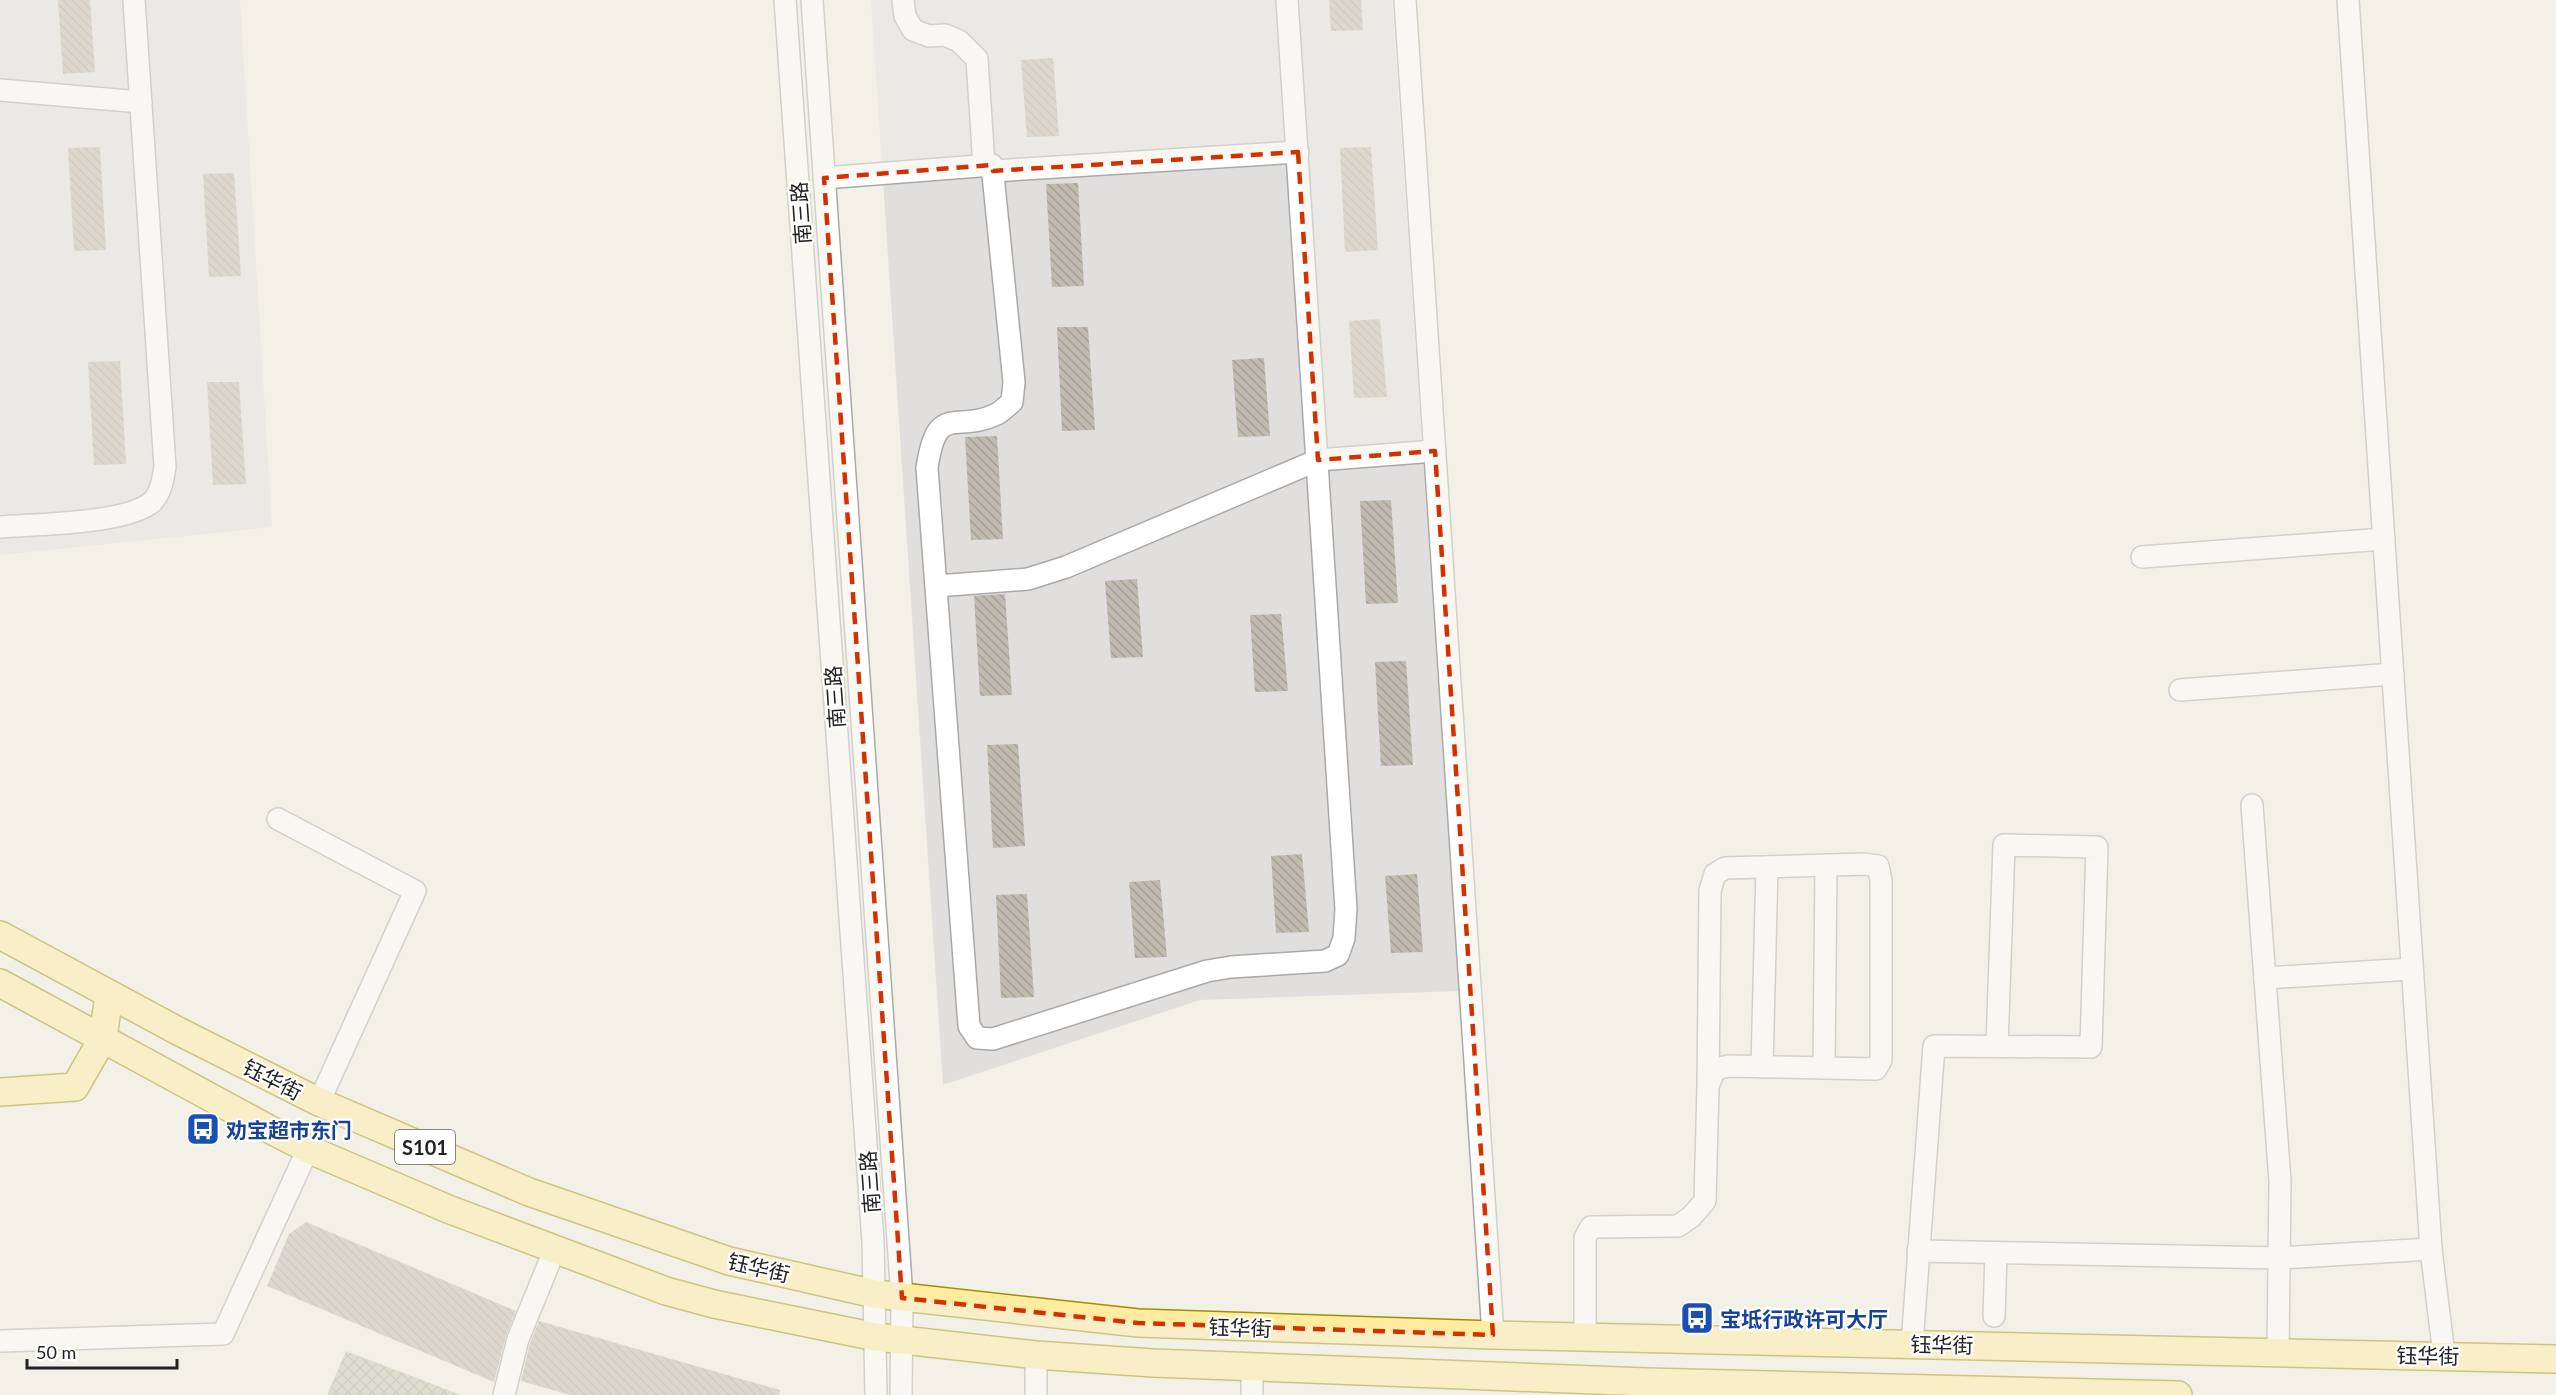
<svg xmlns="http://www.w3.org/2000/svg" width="2556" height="1395" viewBox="0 0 2556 1395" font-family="Lato,'Noto Sans SC',sans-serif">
<defs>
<pattern id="construction-cross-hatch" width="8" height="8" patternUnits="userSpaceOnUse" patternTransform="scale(1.5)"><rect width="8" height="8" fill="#c3c8b2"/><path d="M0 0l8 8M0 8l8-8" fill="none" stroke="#a7ac99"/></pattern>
<pattern id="building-back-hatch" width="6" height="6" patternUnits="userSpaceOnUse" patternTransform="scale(1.5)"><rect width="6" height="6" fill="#c0bbb0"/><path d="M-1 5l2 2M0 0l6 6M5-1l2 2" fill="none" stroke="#a5a097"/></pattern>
</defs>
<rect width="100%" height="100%" fill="#f3f1e7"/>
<g fill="#e0dfde">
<path d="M0 0H240L272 527 0 555Z"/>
<path d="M871 0H1392L1459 991 1200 1000 943 1085Z"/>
</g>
<path fill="url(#construction-cross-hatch)" d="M346 1351 461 1395H327Z"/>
<g fill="url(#building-back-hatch)">
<path d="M58 0H90L95 72 63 74Z"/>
<path d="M1329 0H1361L1363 30 1331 31Z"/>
<path d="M1053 58 1059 136 1027 137 1021 60Z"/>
<path d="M100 147 106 250 74 251 68 148Z"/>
<path d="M1371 147 1378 250 1345 252 1340 148Z"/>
<path d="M234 173 241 276 209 277 203 174Z"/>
<path d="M1078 183 1084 286 1052 287 1046 184Z"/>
<path d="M1380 319 1387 397 1354 398 1349 321Z"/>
<path d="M1057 327H1088L1095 430 1062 431Z"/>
<path d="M1264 358 1270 436 1238 437 1232 360Z"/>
<path d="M120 361 126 464 94 465 88 362Z"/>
<path d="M207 382H239L246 484 213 485Z"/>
<path d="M997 436 1003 539 971 540 965 437Z"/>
<path d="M1391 500 1398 603 1366 604 1360 501Z"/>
<path d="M1137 579 1143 657 1111 658 1105 581Z"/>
<path d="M1005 594 1012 695 980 696 974 596Z"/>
<path d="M1281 614 1288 691 1255 692 1250 615Z"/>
<path d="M1406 661 1413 765 1381 766 1375 662Z"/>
<path d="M1018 744 1025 846 993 848 987 745Z"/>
<path d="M1302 854 1309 932 1276 933 1271 856Z"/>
<path d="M1417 874 1423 952 1391 953 1385 876Z"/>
<path d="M1160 880 1167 957 1135 958 1129 882Z"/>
<path d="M1027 894 1034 997 1001 998 996 895Z"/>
<path d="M306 1222 516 1311 506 1336 494 1382 267 1286 289 1234Z"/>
<path d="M539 1321 780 1390 779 1395H570L521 1381 530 1343Z"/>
</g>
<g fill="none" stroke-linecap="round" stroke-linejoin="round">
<g stroke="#a9a9a9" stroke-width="24">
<g id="minor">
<path d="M785 0 873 1242 876 1395"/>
<path d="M812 0 902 1298 901 1395"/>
<path d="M903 0 905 16 913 30 929 36 945 35 959 41 977 59 984 165"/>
<path d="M1405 0 1493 1335"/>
<path d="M2348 0 2431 1249 2444 1355"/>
<path d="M0 90 141 102"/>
<path d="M993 171 1298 152"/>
<path d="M824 178 992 165 1014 382 1012 402C1007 406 1002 411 997 414 955 434 937 401 927 468L969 1026 977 1038 993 1039 1207 971 1231 967 1325 961 1338 955 1344 938 1346 909 1287 0"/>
<path d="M0 527C36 524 126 524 152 502 161 493 163 479 165 467L134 0"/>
<path d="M2142 557 2384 539"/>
<path d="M937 586 1028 579 1066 567 1318 460 1435 451"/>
<path d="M2180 690 2393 674"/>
<path d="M2252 805 2280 1181 2278 1351"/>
<path d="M278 819 415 891 319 1102"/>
<path d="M2265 978 2412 969"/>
<path d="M1762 1067 1767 867"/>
<path d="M1824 1068 1826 865"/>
<path d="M1918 1251 2280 1258 2431 1249"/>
<path d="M1994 1316 1996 1253"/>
<path d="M1585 1335V1238L1591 1227 1678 1226 1691 1217 1705 1201 1708 1086 1715 1069 1729 1066 1876 1069 1881 1060V880L1878 866 1865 864 1725 868 1715 874 1710 891 1708 1086"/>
<path d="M0 1341 223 1334 308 1149"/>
<path d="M1912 1344 1934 1046 2091 1047 2097 847 2004 845 1997 1046"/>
<path d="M504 1395 518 1339 554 1251"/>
<path d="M1036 1395V1355"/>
<path d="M1252 1395V1367"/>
</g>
</g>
<g stroke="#9f8f00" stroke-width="30">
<g id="major">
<path d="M0 935 178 1031 319 1102 529 1192 729 1261 875 1294 1138 1323 1493 1335 2556 1359"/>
<path d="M0 983 267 1128 308 1149 448 1209 666 1291 714 1304 876 1337 1036 1355 1153 1363 1646 1382 2178 1395"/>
<path d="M0 1092 75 1087 103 1038 109 995"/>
</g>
</g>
<use href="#minor" stroke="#fff" stroke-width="21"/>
<use href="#major" stroke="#ffeca0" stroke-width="27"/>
</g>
<path d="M0 0H2556V1395H0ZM1298 152 1318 460 1435 451 1493 1335 1138 1323 902 1298 824 178 992 165 993 171Z" fill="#f3f1e7" fill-opacity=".55" fill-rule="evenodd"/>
<path fill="none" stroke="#d33100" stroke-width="4.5" stroke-dasharray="12 8" stroke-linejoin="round" d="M1298 152 1318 460 1435 451 1493 1335 1138 1323 902 1298 824 178 992 165 993 171Z"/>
<defs>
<g id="bus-square" transform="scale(1.725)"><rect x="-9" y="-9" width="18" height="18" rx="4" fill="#1a4fb4" stroke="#fff"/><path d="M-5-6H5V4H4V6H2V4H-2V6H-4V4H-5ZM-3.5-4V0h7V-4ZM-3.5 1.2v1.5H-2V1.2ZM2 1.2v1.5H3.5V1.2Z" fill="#fff"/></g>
</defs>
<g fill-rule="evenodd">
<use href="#bus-square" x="203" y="1129"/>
<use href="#bus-square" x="1697" y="1318"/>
</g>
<g text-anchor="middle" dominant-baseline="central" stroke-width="4.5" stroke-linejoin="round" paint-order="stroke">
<rect fill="#fff" stroke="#646464" stroke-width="1.5" x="395" y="1130" width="60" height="34" rx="4.5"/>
<g font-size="20" font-weight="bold" fill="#222">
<text x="425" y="1147">S101</text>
</g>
<g font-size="21" fill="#222" stroke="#fff">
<text transform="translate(800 213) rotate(-94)">南三路</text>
<text transform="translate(834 697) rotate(-94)">南三路</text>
<text transform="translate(273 1079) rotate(27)">钰华街</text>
<text transform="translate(869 1182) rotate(-94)">南三路</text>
<text transform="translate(759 1267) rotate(13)">钰华街</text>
<text transform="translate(1240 1327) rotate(2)">钰华街</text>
<text transform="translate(1942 1344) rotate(1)">钰华街</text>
<text transform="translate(2428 1355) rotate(1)">钰华街</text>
</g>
<g font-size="21" font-weight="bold" fill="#164399" stroke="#fff" text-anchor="start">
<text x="226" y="1129">劝宝超市东门</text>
<text x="1720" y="1318">宝坻行政许可大厅</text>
</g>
</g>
<path d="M27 1359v9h150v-9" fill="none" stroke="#222222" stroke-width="3"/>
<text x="36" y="1359" font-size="18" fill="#222222" stroke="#ffffff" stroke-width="4.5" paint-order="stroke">50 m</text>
</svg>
